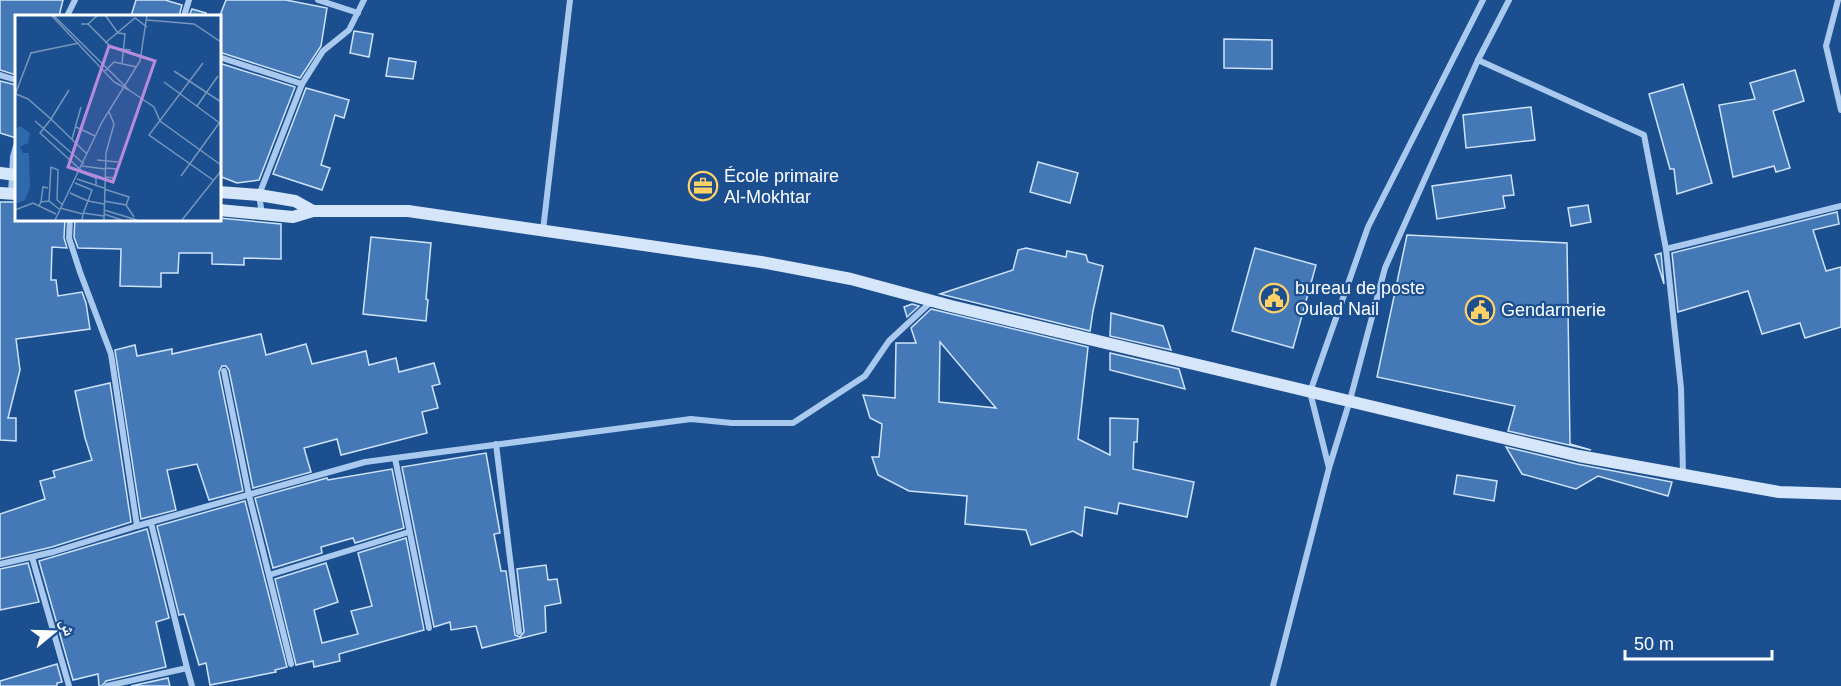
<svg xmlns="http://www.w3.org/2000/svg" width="1841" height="686" viewBox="0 0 1841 686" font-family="Arial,'Noto Naskh Arabic',sans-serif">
<rect width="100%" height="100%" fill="#1b4f8f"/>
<g fill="#4478b7" stroke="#cfe3fa" stroke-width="1.5" fill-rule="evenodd">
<path d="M0 0H63L59 16H16V75L0 70Z"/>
<path d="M136 0H165L182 5 179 16H131Z"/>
<path d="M226 0H286L327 8 321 46 300 78 219 52V18Z"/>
<path d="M192 9 206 13 205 16H189Z"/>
<path d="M354 31 373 34 369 57 350 53Z"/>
<path d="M1224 39 1272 40V69L1224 68Z"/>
<path d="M389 58 416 62 413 79 386 76Z"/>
<path d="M219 63 295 87 259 180 237 183 219 176Z"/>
<path d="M1795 70 1804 101 1773 111 1790 168 1776 172 1774 166 1733 177 1719 105 1755 99 1750 83Z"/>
<path d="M0 81 16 85V138L0 133Z"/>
<path d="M1683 84 1712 183 1677 194 1674 169H1670L1649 94Z"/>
<path d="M306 88 349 100 344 118 335 115 321 165 330 168 322 190 273 174Z"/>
<path d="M1531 107 1535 140 1466 148 1463 115Z"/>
<path d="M1038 162 1078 173 1070 203 1030 192Z"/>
<path d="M1511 175 1514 195 1503 196 1505 208 1437 219 1432 186Z"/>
<path d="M0 202H16V219H65L64 238 67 248 52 247 51 280H56L58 296 82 292 86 303 90 329 16 339 20 370 8 418H16V441L0 440Z"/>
<path d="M1588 205 1591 222 1571 226 1568 208Z"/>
<path d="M1837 212 1839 224 1813 230 1826 271 1841 267V327L1805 338 1800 323 1762 334 1748 291 1678 312 1672 253Z"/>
<path d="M219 218 281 224V259L244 258V265L212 264V253H179L178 273H161V287L120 286 121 249 78 248 74 237 75 219Z"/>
<path d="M1407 235 1567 243 1570 444 1591 450 1508 431 1515 406 1377 377Z"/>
<path d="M371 237 431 243 426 299 428 300 426 321 363 314Z"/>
<path d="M1026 248 1066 257 1067 251 1086 255 1088 262 1103 266 1093 311 1090 331 940 294 1013 270 1018 250Z"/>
<path d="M1255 248 1316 265 1293 348 1232 331Z"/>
<path d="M1661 253 1664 284 1655 255Z"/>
<path d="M912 304 919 306 907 317 904 307Z"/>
<path d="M931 309 1088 347 1078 439 1110 455V418L1138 419 1137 442H1134L1133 469 1194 482 1187 517 1119 503 1117 514 1085 507 1082 536 1073 531 1031 545 1026 530 965 524 967 496 909 491 878 475 872 457H879L882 424 870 418 863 395 895 398 896 343H916L911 328ZM940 342 996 408 939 402Z"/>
<path d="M1111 313 1163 326 1171 350 1110 336Z"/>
<path d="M261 334 266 355 306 344 312 364 366 351 369 365 396 358 399 372 434 363 440 384 432 386 438 408 422 412 427 433 341 455 337 439 304 448 311 472 253 488 229 370 226 366H222L219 372 243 491 209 500 197 464 167 470 176 510 141 519 115 350 135 345 137 356 172 349V354Z"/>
<path d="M1110 353 1179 369 1185 389 1110 370Z"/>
<path d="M110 383 131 522 52 547 0 559V514L45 499 40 481 55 477 53 471 92 460 85 438 75 391Z"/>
<path d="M1506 447 1577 464 1672 482 1668 496 1598 476 1576 489 1522 474Z"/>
<path d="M486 453 500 533 494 534 501 571H506L515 635 520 637 524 632 517 569 546 565 548 580 557 579 561 603 545 606 546 632 482 648 476 626 451 630 450 622 434 627 402 467Z"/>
<path d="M392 469 404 528 355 543 353 538 321 547 322 553 273 568 255 498 327 478 328 480Z"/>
<path d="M1457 475 1497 481 1494 501 1454 494Z"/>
<path d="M245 501 287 667 275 670 276 672 210 685 206 663 199 665 184 614 179 615 157 526Z"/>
<path d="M147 529 169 618 156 622 166 667 106 681 102 686H99L98 674 73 680 39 561Z"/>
<path d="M406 538 424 630 339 654 340 661 314 667 313 661 296 665 275 579 326 563 338 602 314 610 322 643 358 634 351 611 372 606 358 553Z"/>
<path d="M28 563 39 602 0 610V569Z"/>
<path d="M57 664 62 682 57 683V686H0V681Z"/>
<path d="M168 678 170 686H131Z"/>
</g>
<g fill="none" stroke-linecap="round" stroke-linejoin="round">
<g stroke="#a9c9ee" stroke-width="6">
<path d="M318 0 358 13"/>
<path d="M1483 0 1368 227 1310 392 1329 468 1350 400 1385 268 1478 60 1509 0"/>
<path d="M1838 0 1826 46 1841 110"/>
<path d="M67 16 75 0"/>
<path d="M184 16 189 0"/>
<path d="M219 57 302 84"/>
<path d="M1478 60 1644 135 1666 249 1681 388 1683 474"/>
<path d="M0 75 16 80"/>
<path d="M11 194 13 157 16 146"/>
<path d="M262 214 259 195 302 84 323 51 349 30 364 0"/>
<path d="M70 219 69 238 80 272 111 354 137 526"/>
<path d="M543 230 570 0"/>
<path d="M1666 249 1841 206"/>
<path d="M224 371 249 495 291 664"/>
<path d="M496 444 519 632"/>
<path d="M395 458 429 628"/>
<path d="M32 557 69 686"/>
<path d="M0 564 53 552 137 526 365 462 691 419 732 423H793L865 376 889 341 933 300"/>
<path d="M269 575 409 532"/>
<path d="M187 668 192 686"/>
<path d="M107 686 187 668 151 523"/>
<path d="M1273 686 1329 468"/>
</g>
<g stroke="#d6e6fa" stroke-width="12">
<path d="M0 173 16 175"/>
<path d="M219 192 259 195 295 201 313 211"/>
<path d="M0 193 16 194"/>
<path d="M219 210 293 217 313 211H408L761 262 851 279 951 306 1579 456 1779 492 1841 494"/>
</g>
</g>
<defs>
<g id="office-ring" transform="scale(1.5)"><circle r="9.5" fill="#1b4f8f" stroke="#ffd166" stroke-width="1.5"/><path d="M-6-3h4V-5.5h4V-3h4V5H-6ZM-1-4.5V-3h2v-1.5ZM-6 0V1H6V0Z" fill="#ffd166"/></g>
<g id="civic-ring" transform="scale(1.5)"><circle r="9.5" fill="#1b4f8f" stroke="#ffd166" stroke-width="1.5"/><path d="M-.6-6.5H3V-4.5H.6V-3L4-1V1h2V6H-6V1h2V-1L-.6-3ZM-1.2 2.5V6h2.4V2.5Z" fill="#ffd166"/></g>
</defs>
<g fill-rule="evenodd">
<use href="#office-ring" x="703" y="186"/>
<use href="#civic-ring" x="1274" y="298"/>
<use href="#civic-ring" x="1480" y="310"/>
</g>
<g text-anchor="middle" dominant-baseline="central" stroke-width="4.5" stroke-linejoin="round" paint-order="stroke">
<g font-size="18" fill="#fff" stroke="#1b4f8f" text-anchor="start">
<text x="724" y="176">École primaire<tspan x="724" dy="21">Al-Mokhtar</tspan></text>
<text x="1295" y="288">bureau de poste<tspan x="1295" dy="21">Oulad Nail</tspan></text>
<text x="1501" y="310">Gendarmerie</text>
</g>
</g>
<g transform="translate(15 15)">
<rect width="206" height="206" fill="#1b4f8f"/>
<path d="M5 111 15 118 13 128 5 132 8 138H14L15 172 10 185 0 189V114Z" fill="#2e69ad"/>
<path fill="none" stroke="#7695bc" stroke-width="1.5" d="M36 0 99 67 114 75 38 0M90 0 103 18 110 19 107 48M132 5 179 9 206 27M66 9H73L83 0M73 9 97 33 116 35M90 28 120 3 132 12M188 48 134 120 198 165M90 56 99 47 122 52M159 56 206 87M149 67 206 109M114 75 139 92 145 106 206 150M1 79 13 84 36 104 54 75M0 80 16 38 64 28M182 91 203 61M20 106 69 149M61 112 80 121M57 124 66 92M82 145 103 147M67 151 90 154M66 155 25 118 36 104 72 139M65 157 81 163V170M166 161 205 107M90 162 100 163 101 154 91 153M62 164 89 173M60 168 77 175 73 186 89 189M89 174 114 182 111 190M55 178 73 186 68 199M34 186 36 152 43 155 42 185 47 189M89 186 111 190 119 202M26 187 28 172 33 173M24 191 26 187 34 186 44 194M45 193 68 199 67 205M0 195 18 188 41 199M89 195 122 205M68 198 89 201M89 199 107 205M40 205 87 107 125 46 132 0M89 205 91 138 99 109 94 97M167 205 206 156"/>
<path fill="#b68bdc" fill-opacity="0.15" stroke="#b68bdc" stroke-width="3" d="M94 31 140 46 98 167 53 152Z"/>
<rect width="206" height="206" fill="none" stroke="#fff" stroke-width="3"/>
</g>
<g transform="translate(54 632) rotate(71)" stroke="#1b4f8f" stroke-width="4.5" paint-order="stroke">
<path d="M0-4.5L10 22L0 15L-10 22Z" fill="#ffffff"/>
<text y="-9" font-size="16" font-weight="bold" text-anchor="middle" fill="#ffffff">ش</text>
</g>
<path d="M1625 650v9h147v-9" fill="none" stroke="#ffffff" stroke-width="3"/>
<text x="1634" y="650" font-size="18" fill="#ffffff" stroke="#1b4f8f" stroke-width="4.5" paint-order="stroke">50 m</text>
</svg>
